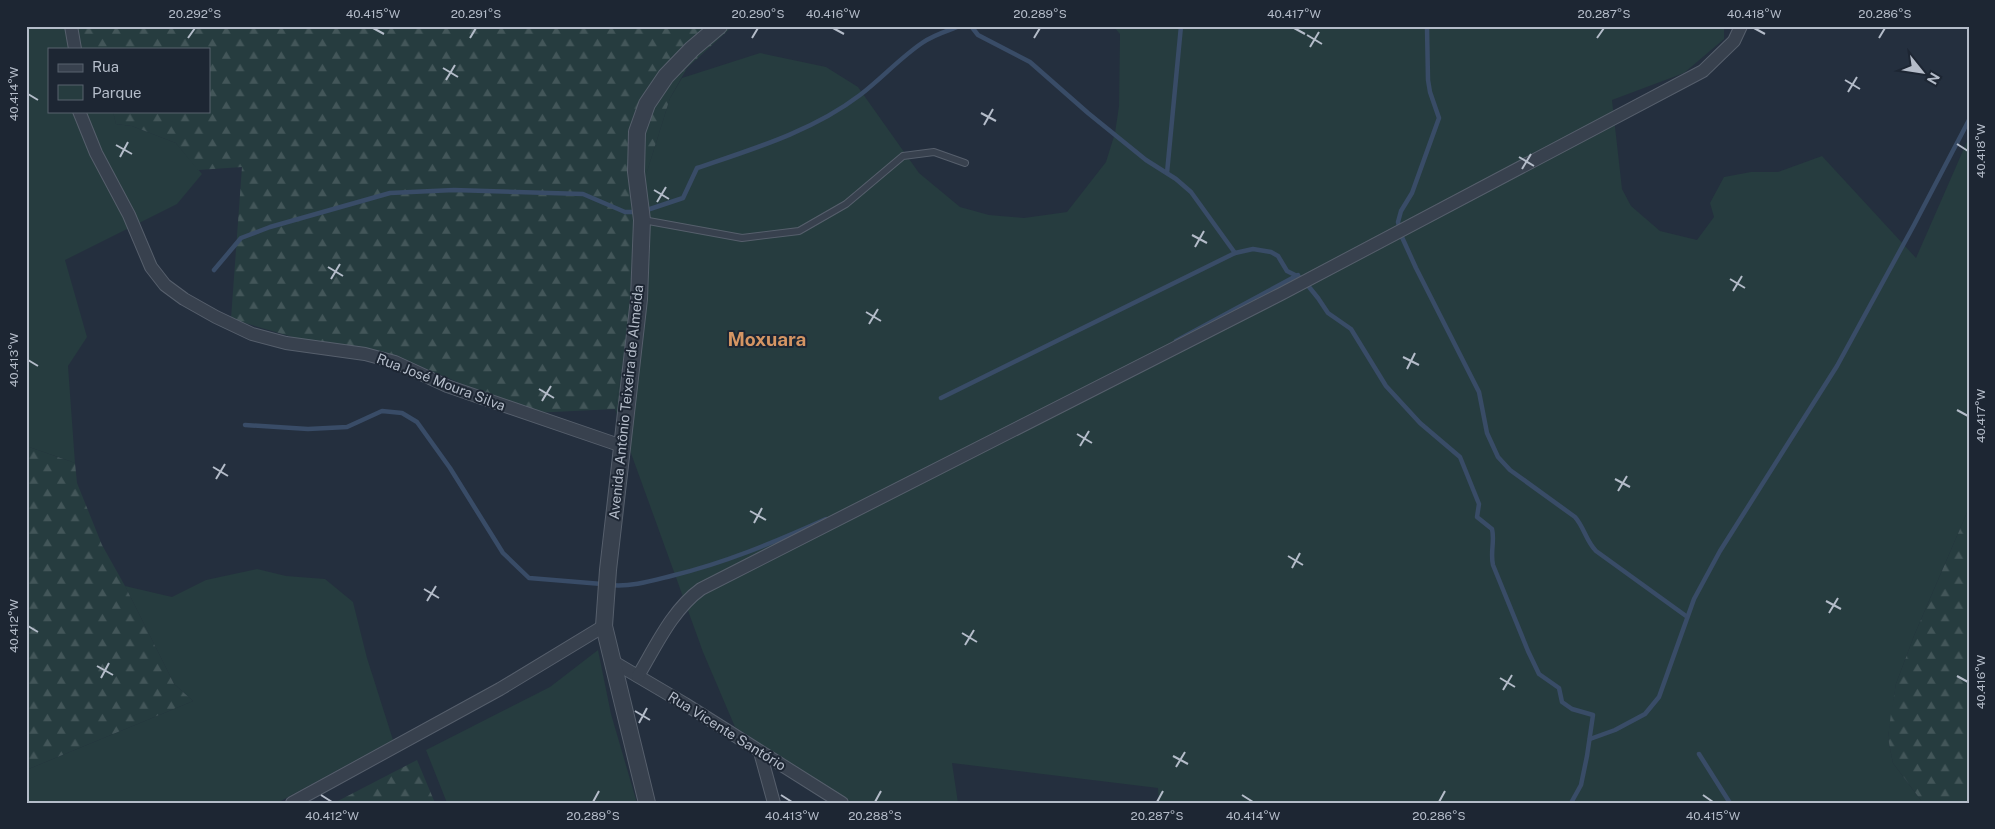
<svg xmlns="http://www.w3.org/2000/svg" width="1995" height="829" viewBox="0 0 1995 829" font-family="'Public Sans',sans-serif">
<defs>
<pattern id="forest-firs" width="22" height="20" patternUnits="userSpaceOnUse" patternTransform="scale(1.25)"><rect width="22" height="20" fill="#263c3f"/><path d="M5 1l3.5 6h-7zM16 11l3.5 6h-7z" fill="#435659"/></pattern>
</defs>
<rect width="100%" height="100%" fill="#242f3e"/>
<g fill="#263c3f">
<path d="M26 26H75L80 49H49V111H113L116 124 132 126 176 143 202 174 177 204 65 260 87 337 68 366 75 463 26 446Z"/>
<path d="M1113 26H1724V39L1684 73 1612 100 1622 189 1631 206 1660 231 1697 240 1714 217 1710 203 1724 177 1751 172H1778L1822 156 1916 258 1969 137V508L1914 636 1896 684 1888 738 1893 763 1923 803H1159L1158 788 952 763 958 803H853L735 727 703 652 615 409 626 344 644 181 670 98 682 78 760 53 826 67 858 87 919 173 960 207 989 215 1024 218 1067 212 1106 162 1115 133 1119 106 1120 34Z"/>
<path d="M257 569 286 576 325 579 353 602 367 658 393 740 277 803H26V770L193 701 174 684 125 586 172 597 206 580Z"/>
<path d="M598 650 611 714 637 803H447L426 750 550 687Z"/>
</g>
<g fill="url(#forest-firs)">
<path d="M75 26H733L687 68 670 98 644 181 626 344 615 409 532 413 395 356 296 338 231 319 242 167 198 170 176 143 132 126 116 124 113 111H209V49H80Z"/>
<path d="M26 446 75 463 77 483 102 545 125 586 174 684 193 701 26 770Z"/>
<path d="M1969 508V803H1923L1893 763 1888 738 1891 713 1896 684 1914 636Z"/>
<path d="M417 760 435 803H334Z"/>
</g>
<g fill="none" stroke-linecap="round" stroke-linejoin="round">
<g stroke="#394c67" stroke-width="4.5">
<path d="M971 26 978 35 1030 62 1088 113 1146 160 1176 179 1191 192 1235 253"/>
<path d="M1427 27 1428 80 1430 92 1439 118 1412 193 1401 211 1398 222 1401 235 1416 268 1479 392 1487 433 1498 457 1510 470 1575 517C1584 527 1586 541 1596 551L1686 616"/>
<path d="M1167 173 1181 26"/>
<path d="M644 211 683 198 697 168C753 149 813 131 860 95 882 78 900 58 922 43 933 35 947 31 960 26"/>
<path d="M214 270 241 238 270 227 390 193 454 190 583 194 625 212H637"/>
<path d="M1305 282 1318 298 1328 313 1351 329 1386 386 1420 423 1460 457 1479 504 1477 517 1492 529C1495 541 1490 552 1493 565L1528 651 1539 674 1559 688 1562 702 1572 709 1593 715 1587 756 1581 785 1571 803"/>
<path d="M1176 341 1298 275"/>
<path d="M941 398 1235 253 1253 249 1271 252 1278 256 1287 271 1299 277"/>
<path d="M245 425 308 429 347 427 382 411 402 413 417 422 450 468 503 553 529 578 602 584"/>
<path d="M610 585C631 587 651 581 671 576 725 563 775 542 826 519"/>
<path d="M1590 739 1615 730 1645 714 1659 697 1694 599 1720 551 1837 366 1914 225 1969 120"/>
<path d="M1699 754 1730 803"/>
</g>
<g stroke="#565f6c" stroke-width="8">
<path id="service" d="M643 220 742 238 799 231 846 204 903 156 934 152 965 163"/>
</g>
<g stroke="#565f6c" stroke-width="14">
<g id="minor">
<path d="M71 26 75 49"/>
<path d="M79 111 96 153 129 215 151 267 165 285 184 299 216 317 252 334 286 343 365 354 395 362 447 386 622 446"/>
<path d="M612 661 685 704 842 803"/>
<path d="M638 676C656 646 672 610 701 589L1281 294 1703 71 1734 41 1741 26"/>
<path d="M760 752 774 803"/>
<path d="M292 803 500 689 604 626"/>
</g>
</g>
<g stroke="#565f6c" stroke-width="18">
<path id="tertiary" d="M647 803 604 626 608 570 639 299 642 220 636 172 637 132 647 104 666 76 692 49 719 26"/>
</g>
<use href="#service" stroke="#38414e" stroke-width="6"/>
<use href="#minor" stroke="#38414e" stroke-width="12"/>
<use href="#tertiary" stroke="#38414e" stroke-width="16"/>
</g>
<path fill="none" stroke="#b4bcc9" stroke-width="2" d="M373 28 384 34M833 28 844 34M1294 28 1305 34M1754 28 1765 34M1307 35 1322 44M188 38 195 28M470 38 476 28M752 38 758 28M1034 38 1040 28M1597 38 1604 28M1879 38 1885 28M1310 47 1319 32M443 68 458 77M446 80 455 65M1845 80 1860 89M1848 92 1857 77M28 94 38 100M981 113 996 121M984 125 993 109M1957 144 1968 151M116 145 132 154M120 157 128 142M1519 157 1534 166M1522 169 1531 154M654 190 669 199M657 202 666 187M1192 235 1207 243M1195 247 1204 231M328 267 343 276M331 279 340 264M1730 279 1745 288M1733 291 1742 276M866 312 881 321M869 324 878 309M1403 357 1419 365M28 360 38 366M1407 369 1415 353M539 389 554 398M542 401 551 386M1957 410 1968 416M1077 434 1092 443M1080 446 1089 431M213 467 228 476M216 479 225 464M1615 479 1630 487M1618 491 1627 476M750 511 766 520M754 523 762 508M1288 556 1303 565M1292 568 1300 553M424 589 439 598M427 601 436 586M1826 601 1841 609M1829 613 1838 598M28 626 38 632M962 633 977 642M965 645 974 630M97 666 113 675M1957 676 1968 682M101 678 109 663M1500 678 1515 687M1503 690 1512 675M635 711 650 720M639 723 647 708M1173 756 1188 764M1176 767 1185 752M321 795 332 802M781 795 792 802M1242 795 1253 802M1703 795 1713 802M593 802 599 791M875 802 881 791M1157 802 1163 791M1439 802 1445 791"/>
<g text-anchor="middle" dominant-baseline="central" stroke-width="4" stroke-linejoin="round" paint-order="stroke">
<g font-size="14" fill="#b4bcc9" stroke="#1d2633">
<text transform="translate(441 382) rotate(21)">Rua José Moura Silva</text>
<text transform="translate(626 402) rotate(-84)">Avenida Antônio Teixeira de Almeida</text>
<text transform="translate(727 731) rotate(32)">Rua Vicente Santório</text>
</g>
<g font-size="19" font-weight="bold" fill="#d59563" stroke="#1d2633">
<text x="767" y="339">Moxuara</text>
</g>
</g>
<rect width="1995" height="829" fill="none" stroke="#1d2633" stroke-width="55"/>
<rect x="48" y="48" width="162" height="65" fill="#1d2633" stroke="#59626f"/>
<rect x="58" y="64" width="25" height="8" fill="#38414e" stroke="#59626f"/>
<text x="92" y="72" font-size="15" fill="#b4bcc9">Rua</text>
<rect x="58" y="85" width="25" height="15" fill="#263c3f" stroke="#59626f"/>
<text x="92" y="98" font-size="15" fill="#b4bcc9">Parque</text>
<g transform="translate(1922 72) rotate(120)" stroke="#1d2633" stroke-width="4" paint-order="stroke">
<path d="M0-4L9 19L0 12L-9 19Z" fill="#b4bcc9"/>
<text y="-8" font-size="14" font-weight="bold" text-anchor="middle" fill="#b4bcc9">N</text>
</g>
<rect x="28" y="28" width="1940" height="774" fill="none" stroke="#b4bcc9" stroke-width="2"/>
<g font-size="12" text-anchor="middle" fill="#b4bcc9">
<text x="195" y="18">20.292°S</text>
<text x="373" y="18">40.415°W</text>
<text x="476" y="18">20.291°S</text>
<text x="758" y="18">20.290°S</text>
<text x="833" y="18">40.416°W</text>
<text x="1040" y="18">20.289°S</text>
<text x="1294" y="18">40.417°W</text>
<text x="1604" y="18">20.287°S</text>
<text x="1754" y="18">40.418°W</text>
<text x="1885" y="18">20.286°S</text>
<text transform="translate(14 94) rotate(-90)" y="4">40.414°W</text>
<text transform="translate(1981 151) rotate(-90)" y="4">40.418°W</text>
<text transform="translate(14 360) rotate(-90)" y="4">40.413°W</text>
<text transform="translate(1981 416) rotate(-90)" y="4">40.417°W</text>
<text transform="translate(14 626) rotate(-90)" y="4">40.412°W</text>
<text transform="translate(1981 682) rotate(-90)" y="4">40.416°W</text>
<text x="332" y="820">40.412°W</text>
<text x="593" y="820">20.289°S</text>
<text x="792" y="820">40.413°W</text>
<text x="875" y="820">20.288°S</text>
<text x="1157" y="820">20.287°S</text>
<text x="1253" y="820">40.414°W</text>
<text x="1439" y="820">20.286°S</text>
<text x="1713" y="820">40.415°W</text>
</g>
</svg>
